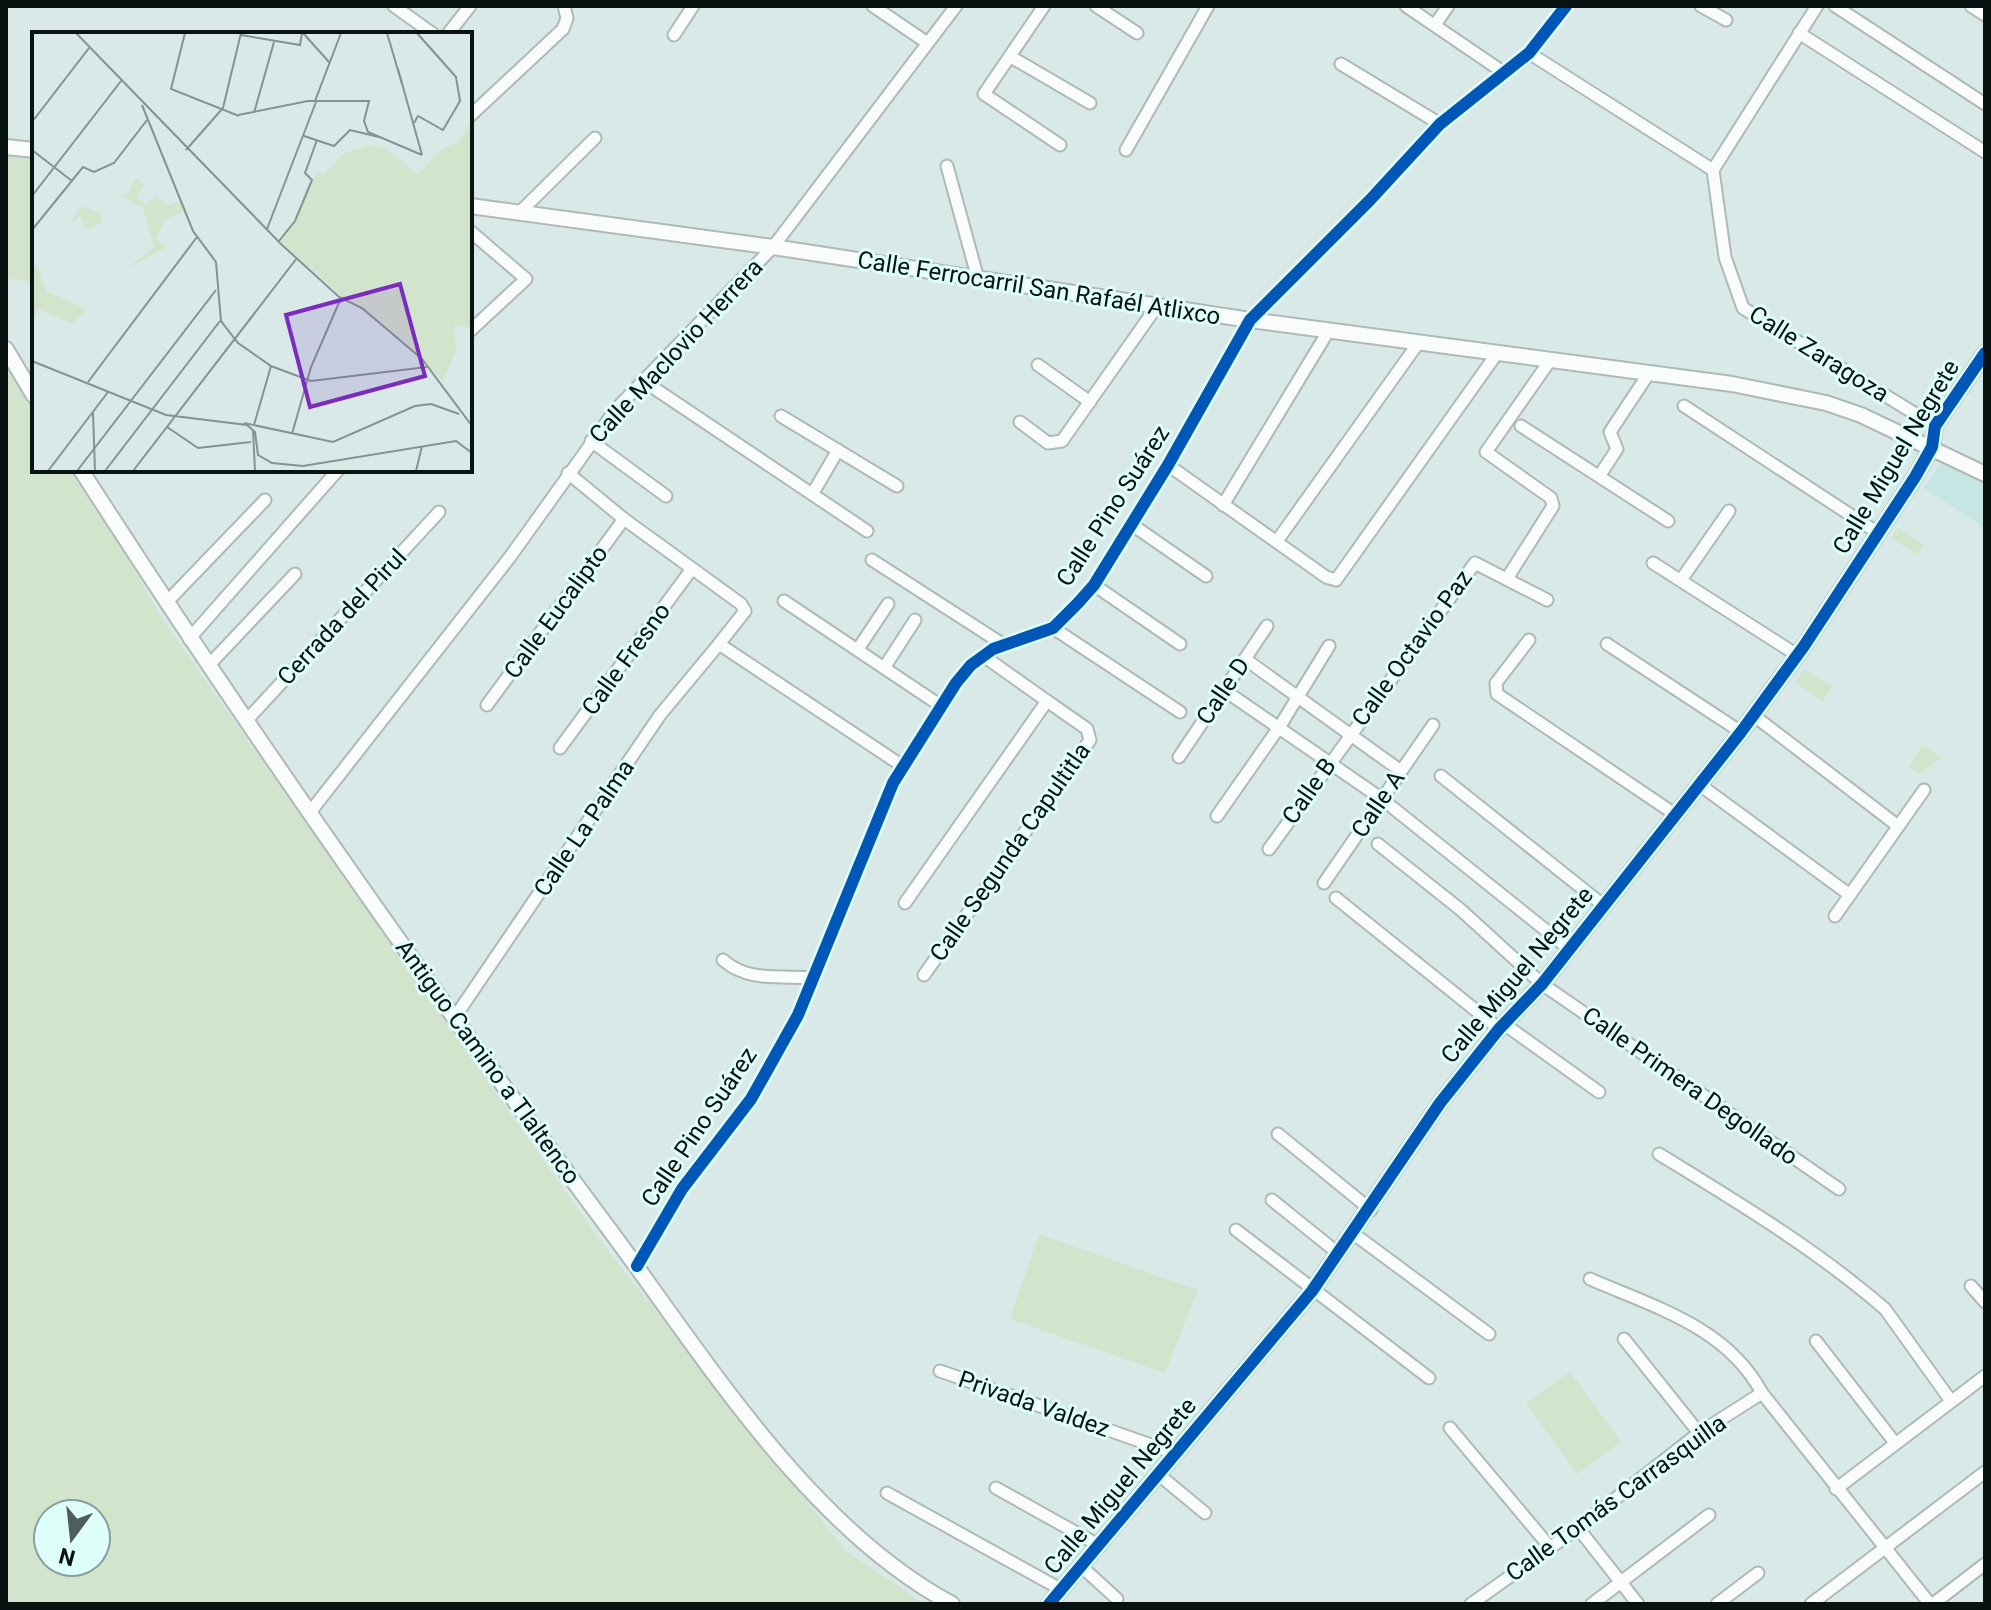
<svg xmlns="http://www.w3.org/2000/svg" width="1991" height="1610" viewBox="0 0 1991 1610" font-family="Roboto,sans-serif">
<rect width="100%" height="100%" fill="#d8e9e7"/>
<path fill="#c7e6e3" d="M1943 460 1985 482V528L1924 488Z"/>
<g fill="#d3e4cd" fill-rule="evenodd">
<path d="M8 155 34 160V283L6 278Z"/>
<path d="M6 349 34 398V470H76L163 620 599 1239 845 1550 924 1604H6ZM48 1514H96V1562H48Z"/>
<path d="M1898 528 1924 545 1918 555 1891 538Z"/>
<path d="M1804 669 1832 686 1823 701 1795 683Z"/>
<path d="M1922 745 1942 757 1920 774 1909 767Z"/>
<path d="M1039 1234 1198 1290 1165 1373 1010 1319Z"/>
<path d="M1570 1372 1621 1442 1577 1474 1526 1403Z"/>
</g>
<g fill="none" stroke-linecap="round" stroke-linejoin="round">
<g stroke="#adbab8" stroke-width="15">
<g id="minor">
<path d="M394 6 433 34"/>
<path d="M873 6 926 42"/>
<path d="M1044 6 984 94 1060 145"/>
<path d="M1096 6 1137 33"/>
<path d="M1406 6 1503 72"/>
<path d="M1701 6 1726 20"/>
<path d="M1817 6 1713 170 1725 257 1743 308 1935 426"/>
<path d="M1835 6 1985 104"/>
<path d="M1971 6 1985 15"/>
<path d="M1435 25 1448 6"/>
<path d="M1799 33 1985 152"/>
<path d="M448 34 470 6"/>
<path d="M674 35 693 6"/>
<path d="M1529 53 1713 170"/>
<path d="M1011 57 1090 103"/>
<path d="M1341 64 1440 124"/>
<path d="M470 116 563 29 567 18 564 6"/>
<path d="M1126 150 1208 6"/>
<path d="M947 166 978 279"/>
<path d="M520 212 595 138"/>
<path d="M470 231 526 279 470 331"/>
<path d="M1038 365 1090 402"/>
<path d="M642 380 867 531"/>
<path d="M1684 406 1878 533"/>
<path d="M781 416 897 486"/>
<path d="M1020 422 1048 443 1062 441 1157 306"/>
<path d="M1521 426 1668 521"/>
<path d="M591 441 666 496"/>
<path d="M1168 465 1326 577 1336 580 1498 352"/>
<path d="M568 473 624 519 741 604 745 611 719 644 904 767"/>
<path d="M1600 475 1617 449 1610 432 1649 373"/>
<path d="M813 493 838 450"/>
<path d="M1223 505 1329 330"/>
<path d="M1131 524 1206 576"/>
<path d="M1277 541 1419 342"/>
<path d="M872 560 1004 645"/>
<path d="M1653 563 1797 655"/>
<path d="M1508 577 1553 506 1551 498 1486 452 1551 359"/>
<path d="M1681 580 1729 511"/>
<path d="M1094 585 1180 644"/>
<path d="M784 601 941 706"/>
<path d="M166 603 265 500"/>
<path d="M1053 628 1180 712"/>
<path d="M189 639 338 470"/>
<path d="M1529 640 1496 683 1497 694 1676 815"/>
<path d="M1607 644 1741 732"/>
<path d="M858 649 888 604"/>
<path d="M1245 659 1401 771"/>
<path d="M208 666 295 574"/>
<path d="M884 668 915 620"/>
<path d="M1224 690 1382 799 1568 948"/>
<path d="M487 705 624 519"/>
<path d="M1753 715 1898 826"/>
<path d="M246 721 439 512"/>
<path d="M560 748 691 570"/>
<path d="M1179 757 1267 626"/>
<path d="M1441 776 1603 905"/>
<path d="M1700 785 1850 895"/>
<path d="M311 811 510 557 616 409 773 247 956 6"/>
<path d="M1217 816 1280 726 1329 646"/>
<path d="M1378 844 1461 910 1542 984 1839 1189"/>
<path d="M1269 849 1475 563 1547 600"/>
<path d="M1324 883 1433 725"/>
<path d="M1336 898 1499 1029"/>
<path d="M905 903 1047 701 985 657"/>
<path d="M1835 916 1924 790"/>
<path d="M723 960C749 983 782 975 814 978"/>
<path d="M924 975 1090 740 1087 729 1047 701"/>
<path d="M455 1017 660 715 719 644"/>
<path d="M1504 1024 1599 1092"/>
<path d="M1278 1134 1371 1210"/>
<path d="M1659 1154C1737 1202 1816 1249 1885 1309L1951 1401"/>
<path d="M1272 1200 1339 1254"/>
<path d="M1236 1230 1429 1378"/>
<path d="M1354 1234 1489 1334"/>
<path d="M637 1266 682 1189 751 1099 798 1015 893 783 956 683 971 665 993 649 1053 628 1078 603 1094 585 1168 465 1250 320 1370 200 1440 124 1529 53 1566 6"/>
<path d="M1590 1279C1654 1307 1727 1327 1762 1393L1930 1604"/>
<path d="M1971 1286 1985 1302"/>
<path d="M1624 1339 1699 1433"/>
<path d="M1816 1341 1895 1443"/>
<path d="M940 1371 1174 1453"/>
<path d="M1450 1428 1549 1546"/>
<path d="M1158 1474 1205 1513"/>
<path d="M996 1488 1100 1546"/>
<path d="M1836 1489 1985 1376"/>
<path d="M887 1493 1062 1590"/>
<path d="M1578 1528 1638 1604"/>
<path d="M1082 1567 1117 1599"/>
<path d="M1471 1604 1578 1528 1699 1433 1762 1393"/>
<path d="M1592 1604 1709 1515"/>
<path d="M1717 1604 1758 1573"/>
<path d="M1811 1604 1985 1472"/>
<path d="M1933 1604 1985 1564"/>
</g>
</g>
<g stroke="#adbab8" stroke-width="18">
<g id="tertiary">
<path d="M6 147 34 150"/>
<path d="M470 206 773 247 1250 320 1732 384 1826 403 1861 415 1985 474"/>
<path d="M6 349 34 396"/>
<path d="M81 470C247 729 425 982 609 1229 705 1358 808 1527 952 1604"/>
<path d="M1049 1604 1312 1291 1440 1103 1499 1029 1542 984 1741 732 1804 646 1915 477 1932 447 1935 426 1985 353"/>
</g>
</g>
<use href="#minor" stroke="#f9fcfb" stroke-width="11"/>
<use href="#tertiary" stroke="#f9fcfb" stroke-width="14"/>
<g stroke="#defefa" stroke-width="17">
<g id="cycleway">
<path d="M637 1266 682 1189 751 1099 798 1015 893 783 956 683 971 665 993 649 1053 628 1078 603 1094 585 1168 465 1250 320 1370 200 1440 124 1529 53 1566 6"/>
<path d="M1049 1604 1312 1291 1440 1103 1499 1029 1542 984 1741 732 1804 646 1915 477 1932 447 1935 426 1985 353"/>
</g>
</g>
<use href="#cycleway" stroke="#0057b8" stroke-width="12"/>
</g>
<g text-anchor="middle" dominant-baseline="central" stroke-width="6" stroke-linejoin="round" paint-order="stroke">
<g font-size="24" fill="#071211" stroke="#defefa">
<text transform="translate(1039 288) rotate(9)">Calle Ferrocarril San Rafaél Atlixco</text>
<text transform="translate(676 351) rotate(-47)">Calle Maclovio Herrera</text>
<text transform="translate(1819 354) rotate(32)">Calle Zaragoza</text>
<text transform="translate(1896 457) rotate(-59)">Calle Miguel Negrete</text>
<text transform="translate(1113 506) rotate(-57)">Calle Pino Suárez</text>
<text transform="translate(556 612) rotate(-54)">Calle Eucalipto</text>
<text transform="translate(342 617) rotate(-47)">Cerrada del Pirul</text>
<text transform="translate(1412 648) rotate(-54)">Calle Octavio Paz</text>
<text transform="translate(626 659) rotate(-54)">Calle Fresno</text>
<text transform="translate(1223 691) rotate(-56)">Calle D</text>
<text transform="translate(1309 791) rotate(-55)">Calle B</text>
<text transform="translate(1378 804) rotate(-56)">Calle A</text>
<text transform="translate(584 828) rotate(-56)">Calle La Palma</text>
<text transform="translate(1010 852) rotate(-55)">Calle Segunda Capultitla</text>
<text transform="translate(1517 975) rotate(-50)">Calle Miguel Negrete</text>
<text transform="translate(488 1062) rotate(54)">Antiguo Camino a Tlaltenco</text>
<text transform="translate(1690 1086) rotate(35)">Calle Primera Degollado</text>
<text transform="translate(699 1127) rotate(-56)">Calle Pino Suárez</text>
<text transform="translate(1034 1404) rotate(19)">Privada Valdez</text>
<text transform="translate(1120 1486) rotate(-50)">Calle Miguel Negrete</text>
<text transform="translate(1616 1498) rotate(-36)">Calle Tomás Carrasquilla</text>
</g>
</g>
<g transform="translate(32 32)">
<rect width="440" height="440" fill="#d8e9e7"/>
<path d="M440 88V296L422 293 424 319 411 349 374 311 309 264 248 209 262 192 284 141 292 142 311 122 337 113 353 116 386 142 410 117 427 110ZM104 145 112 153 104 165 114 173 124 164 135 173 150 169 154 179 133 187 124 207 135 215 96 236 122 215 111 176 89 164 96 162ZM48 174 70 181 69 191 54 197 47 183 38 194ZM5 232 14 259 54 277 41 292 7 277 0 291V239Z" fill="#d3e4cd"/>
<path fill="none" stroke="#849391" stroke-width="2" d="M44 1 249 212 307 265 330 276 390 327 440 394M153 1 139 57 207 84M271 1 297 30M355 1 370 52M209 3 268 13 270 1M366 37 390 123M283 69 309 1M110 73 161 199 184 230 189 289 206 311 239 334 279 349 395 335M222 81 242 10M206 83 276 69H337L332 89 336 100 390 123M0 90 57 16M382 91 386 84 411 98 428 69 424 45 385 1M272 104 302 114 318 98 347 105M0 118 40 149M154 118 191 76 209 1M0 164 89 49M235 197 284 70M0 198 51 135 62 140 82 131 115 88M247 209 263 189 280 148 273 141 285 108M0 329 134 383 215 393 223 400 226 423 240 431 271 434 424 409 440 421M56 350 165 205M61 381 63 439M212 391 301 410 383 374 399 372 427 382M222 393 239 334M135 395 166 416 219 410M221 398 223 439M260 402 279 335 309 266M16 439 76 360M45 439 184 258M73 439 188 289M101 439 265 226M384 439 390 414"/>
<path fill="#7b2cbf" fill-opacity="0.15" stroke="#7b2cbf" stroke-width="4" d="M368 252 393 344 278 375 254 283Z"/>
<rect width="440" height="440" fill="none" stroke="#071211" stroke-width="4"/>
</g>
<rect width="1991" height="1610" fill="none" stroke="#071211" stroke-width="16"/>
<g transform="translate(72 1538) rotate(195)"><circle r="38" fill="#defefa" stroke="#88a09d" stroke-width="2"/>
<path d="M0-6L14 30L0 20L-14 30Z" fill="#505d5c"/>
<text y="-12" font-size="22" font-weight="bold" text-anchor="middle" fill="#071211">N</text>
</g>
</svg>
